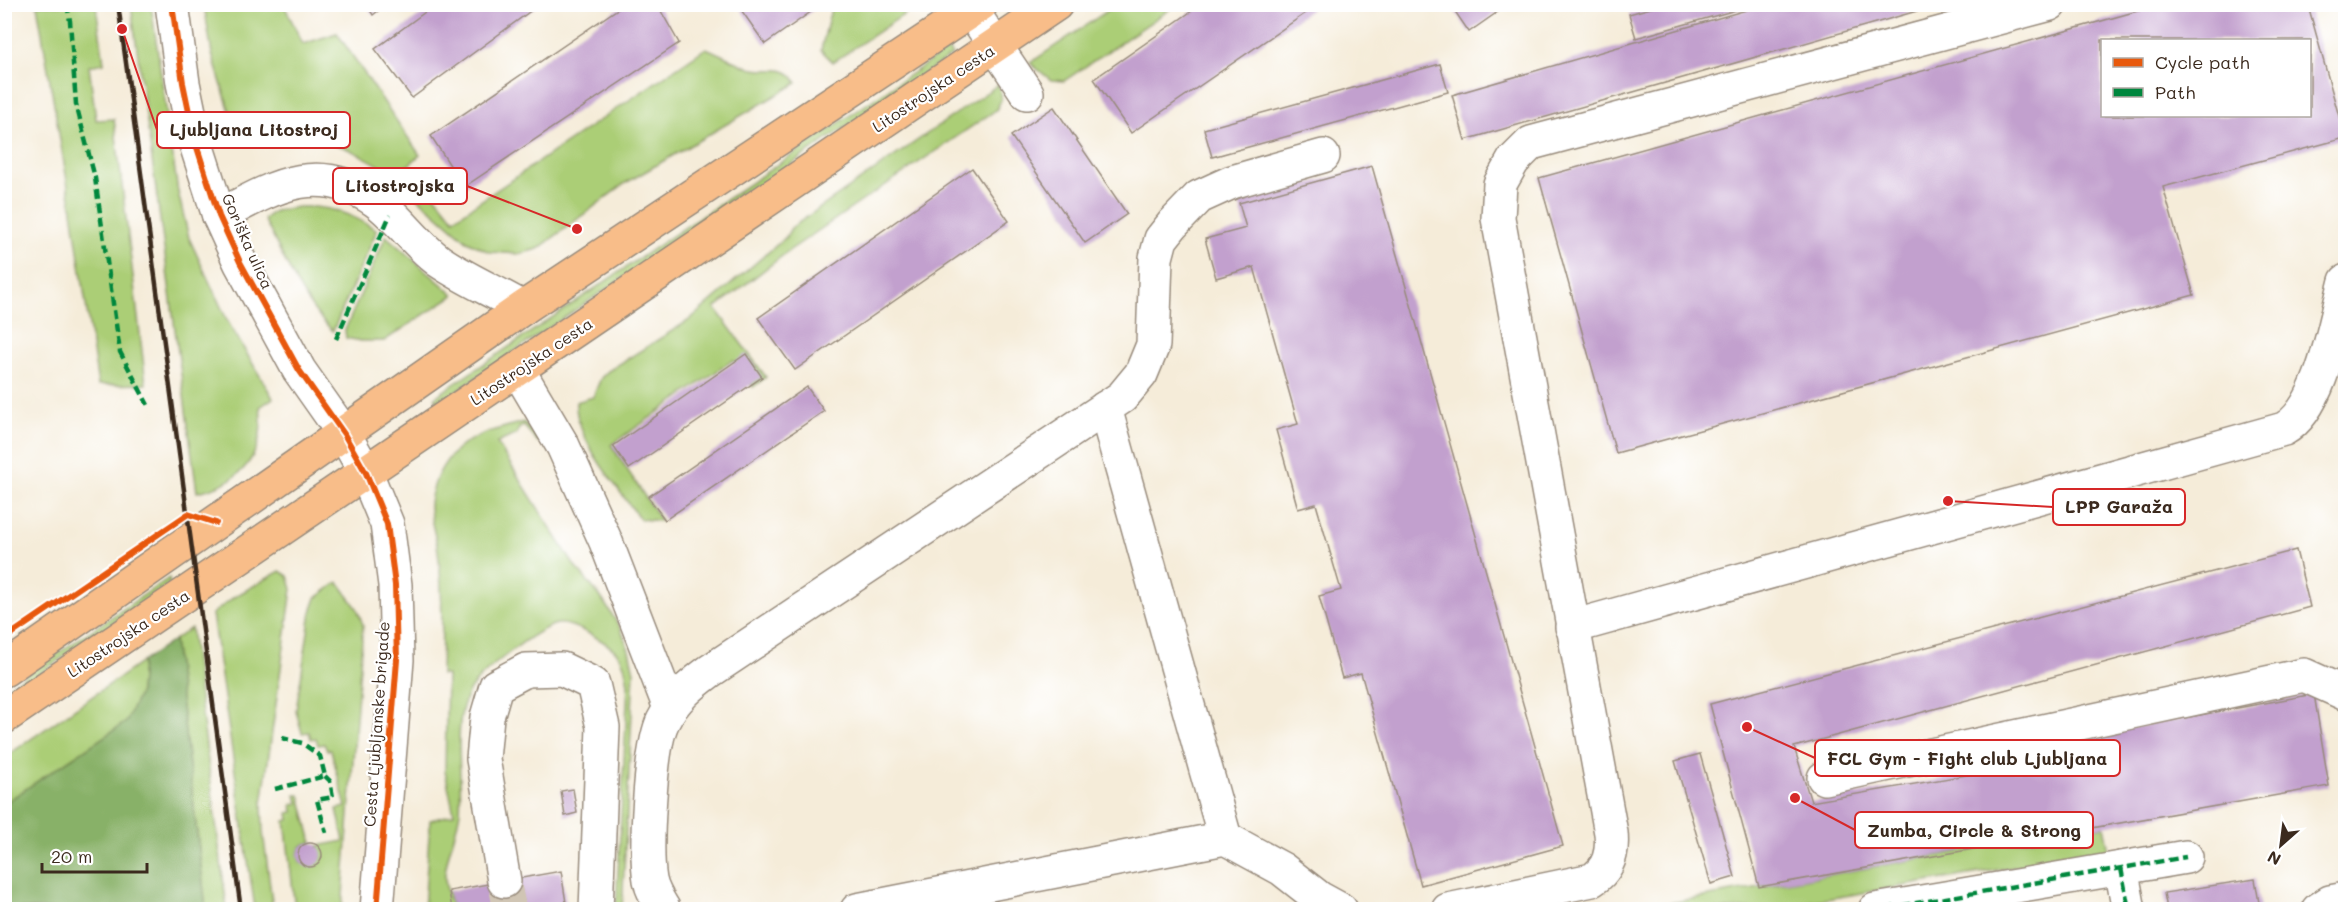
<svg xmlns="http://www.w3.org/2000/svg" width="2350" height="914" viewBox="0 0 2350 914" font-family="Mali,sans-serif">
<rect width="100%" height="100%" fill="#fff"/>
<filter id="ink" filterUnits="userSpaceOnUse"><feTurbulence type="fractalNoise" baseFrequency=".0167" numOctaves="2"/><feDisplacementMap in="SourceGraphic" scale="12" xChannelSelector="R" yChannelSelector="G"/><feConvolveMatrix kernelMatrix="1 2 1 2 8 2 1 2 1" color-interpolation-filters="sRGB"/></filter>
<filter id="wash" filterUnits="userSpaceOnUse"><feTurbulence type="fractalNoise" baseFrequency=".008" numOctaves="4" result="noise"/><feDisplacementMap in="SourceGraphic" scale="24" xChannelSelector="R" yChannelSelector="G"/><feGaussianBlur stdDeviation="1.35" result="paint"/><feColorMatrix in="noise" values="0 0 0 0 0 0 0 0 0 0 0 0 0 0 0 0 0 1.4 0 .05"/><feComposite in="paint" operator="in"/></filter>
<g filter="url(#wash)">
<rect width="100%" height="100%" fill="#f5ecd9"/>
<g fill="#abce76" stroke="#737c4a" stroke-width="1.5">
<path d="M37 5H96L104 63 89 66 96 120 114 119 146 384 98 385 71 204Z"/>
<path d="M131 5H151L178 192 189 238 228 322 273 398 260 407C266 453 243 483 197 492Z"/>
<path d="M204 5H284L303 44 337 33 420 155 396 176C361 153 320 130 276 142L230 112 212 54Z"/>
<path d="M832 5V4L918 5 833 62 821 50Z"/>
<path d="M1116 5H1176L1064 81 1051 80 1030 63Z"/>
<path d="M706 48C721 54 735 62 750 68 767 74 787 62 797 83L624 184 538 249 519 254 489 252 467 241 403 185 418 174 454 219Z"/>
<path d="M948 49 952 55 438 403 435 397Z"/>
<path d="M999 84 1001 100 996 110 790 250 715 308 766 377 753 387 733 360 611 445 661 521 640 519C619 489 574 438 576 402L593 397 601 378 608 371 688 321 786 237 791 228Z"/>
<path d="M298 207C329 205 351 214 377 230L333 331C304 307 282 253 264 219L275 211Z"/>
<path d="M386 236 454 295 384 341H361L346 338 345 330Z"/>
<path d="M524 422 541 440 538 442 524 426 519 428 517 434 497 443 574 565 600 596 620 627 629 650 634 672 622 909H616L628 684C626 674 625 662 618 654 609 643 571 621 557 624 536 629 478 674 468 693 452 724 463 777 460 811 457 833 447 852 445 874 444 884 450 899 452 909L424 910 430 820 454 814 445 771 447 675H441C442 634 443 592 438 551 436 536 430 522 430 506 430 496 433 488 436 480 453 439 485 432 524 422Z"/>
<path d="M280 571 288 576 292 589 262 804 263 832 273 909H255L212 614 234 597Z"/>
<path d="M169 578 170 584 5 697V689Z"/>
<path d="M338 582 357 608 363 625 342 909H295L285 821 289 820 288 813 293 812 292 805 298 803 296 795H300L312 843C300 842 295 853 301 863L310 867 316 864 321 858 318 846 344 841 337 809 346 807 331 750H327L324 744 318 745 316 738 311 739 309 732 302 733 296 711 311 612 316 598Z"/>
<path d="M191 628 227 909H206L174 640Z"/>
<path d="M142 662 140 692 126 722 5 803V757Z"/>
<path d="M2104 826 2109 851 1768 909 1630 910Z"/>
</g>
<path fill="#88b167" stroke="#626e42" stroke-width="1.5" d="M174 640 206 909H5V803L126 722 140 692 142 662Z"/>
<g id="blocks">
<g fill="#c2a0ce" fill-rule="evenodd">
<path d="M366 4H387L373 15Z"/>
<path d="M436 4H540L412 98 375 49Z"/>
<path d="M625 4H657L679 43 464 187 431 136Z"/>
<path d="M737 4H813L815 9 765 44Z"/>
<path d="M1202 4H1319L1131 133 1094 79Z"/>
<path d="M1450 4H1509L1469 32Z"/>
<path d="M1665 4H1754V5L1636 38 1629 14Z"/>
<path d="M1767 4 1938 5 1465 140 1452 95Z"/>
<path d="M2159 5H2308L2345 138 2163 187 2194 295 1616 453 1539 178ZM2102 40H2310V116H2102Z"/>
<path d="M1440 64 1448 92 1212 157 1204 129Z"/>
<path d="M1054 107 1127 214 1085 243 1011 136Z"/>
<path d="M1372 166 1563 846 1421 885 1361 673 1342 678 1319 596 1341 590 1316 504 1298 509 1276 430 1298 424 1254 267 1216 278 1205 239 1246 228 1239 203Z"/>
<path d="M972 168 1009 221 795 370 758 318Z"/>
<path d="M746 354 762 377 629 469 613 446Z"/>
<path d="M807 387 824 411 665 520 648 497Z"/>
<path d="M2296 550 2310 607 1794 747 1811 802 1996 770 1994 753 2314 694 2329 786 1759 887 1710 704Z"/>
<path d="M1700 754 1735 877 1711 884 1675 761Z"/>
<path d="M573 789 577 813 565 816 561 791Z"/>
<circle cx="310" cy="855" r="12"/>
<path d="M561 871 567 909H452L449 891Z"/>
<path d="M2255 879 2260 909H2167L2164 893Z"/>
</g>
</g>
</g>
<g filter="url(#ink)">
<use href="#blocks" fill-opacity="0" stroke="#988b7c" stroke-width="1.5"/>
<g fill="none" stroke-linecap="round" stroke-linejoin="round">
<path stroke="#d0c5b4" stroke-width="33" stroke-dasharray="33 16" stroke-linecap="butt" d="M504 881 510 910"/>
<g stroke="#988b7c" stroke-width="36">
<g id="minor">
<path d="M172 4 183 83 195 141 219 216 240 262 299 370 344 434 366 473 387 524 395 585 397 660 377 910"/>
<path d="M972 11 1027 93"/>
<path d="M219 216C274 187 318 160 376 201 399 218 416 244 439 261 465 279 496 292 523 308"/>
<path d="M518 370 563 446 606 542 670 708"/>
<path d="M1105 408 1225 838"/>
<path d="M1572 627 2284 429C2322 408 2335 322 2346 281"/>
<path d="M1824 778 2304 675 2346 694"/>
<path d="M2121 868 2129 910"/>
<path d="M504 881 483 759 487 717 496 686 526 670 562 669 593 684 603 727 596 910"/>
<path d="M664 910C658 900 652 891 650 880 645 851 650 747 663 721 674 699 691 685 710 671L1122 397 1141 374 1153 345 1156 258 1161 239 1173 224 1199 197 1232 182 1323 156"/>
<path d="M857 910 1225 838 1282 869 1319 898 1341 910"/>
<path d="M1448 910 1592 880C1609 869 1613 853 1611 833L1498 218 1500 184 1513 161 1531 143 2050 4"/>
<path d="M1875 910 2186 857"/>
<path d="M2318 910 2330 902 2346 899"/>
</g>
</g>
<g stroke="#988b7c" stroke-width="36">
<g id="major">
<path d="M4 670 523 308 981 4"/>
<path d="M4 717 1056 4"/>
</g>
</g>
<use href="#minor" stroke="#fff" stroke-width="33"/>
<use href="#major" stroke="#f8bd89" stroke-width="33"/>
<path stroke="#3b2a1e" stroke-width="4.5" d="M118 4 241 910"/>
<g stroke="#00873e" stroke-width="4.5" stroke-dasharray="9 4.5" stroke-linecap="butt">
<path d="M67 4 70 21 76 104 95 178 120 352 148 405"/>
<path d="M336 339 390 215"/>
<path d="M325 776 330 781 333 797 317 800 326 833"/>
<path d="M275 789 325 776 320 756 302 743 282 738"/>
<path d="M2121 868 2129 910"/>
<path d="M1875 910 2186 857"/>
</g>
<g stroke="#fff" stroke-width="10">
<g id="cycleway">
<path d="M172 4 183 83 195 141 219 216 240 262 299 370 344 434 366 473 387 524 395 585 397 660 377 910"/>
<path d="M4 639 188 514 216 523"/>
</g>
</g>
<use href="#cycleway" stroke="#e8590c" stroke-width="6"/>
</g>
</g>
<g text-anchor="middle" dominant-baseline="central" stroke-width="4.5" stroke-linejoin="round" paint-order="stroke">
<g font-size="16" fill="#3b2a1e" stroke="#fff">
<text transform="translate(933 88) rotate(-34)">Litostrojska cesta</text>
<text transform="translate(248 241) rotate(66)">Goriška ulica</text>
<text transform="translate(531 361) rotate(-34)">Litostrojska cesta</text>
<text transform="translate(128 633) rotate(-34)">Litostrojska cesta</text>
<text transform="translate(376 724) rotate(-86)">Cesta Ljubljanske brigade</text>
</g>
</g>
<path fill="none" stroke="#d62828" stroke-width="2" d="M122 29L157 130M577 229L467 186M1948 501L2053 507M1747 727L1815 758M1795 798L1855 830"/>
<g fill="#d62828" stroke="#fff" stroke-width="2">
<circle cx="122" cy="29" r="6"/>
<circle cx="577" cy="229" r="6"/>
<circle cx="1948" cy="501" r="6"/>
<circle cx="1747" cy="727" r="6"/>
<circle cx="1795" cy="798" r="6"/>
</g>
<g fill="#fff" stroke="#d62828" stroke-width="2">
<rect x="157" y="112" width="193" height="36" rx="6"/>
<rect x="333" y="168" width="134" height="36" rx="6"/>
<rect x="2053" y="489" width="132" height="36" rx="6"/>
<rect x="1815" y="740" width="305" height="36" rx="6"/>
<rect x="1855" y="812" width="238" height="36" rx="6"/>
</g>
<g font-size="18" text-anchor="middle" font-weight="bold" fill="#3b2a1e">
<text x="254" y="136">Ljubljana Litostroj</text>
<text x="400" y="192">Litostrojska</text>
<text x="2119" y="513">LPP Garaža</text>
<text x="1967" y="765">FCL Gym - Fight club Ljubljana</text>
<text x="1974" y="837">Zumba, Circle &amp; Strong</text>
</g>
<rect width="2350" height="914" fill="none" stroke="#fff" stroke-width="24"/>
<rect x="2101" y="39" width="210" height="78" fill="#ffffff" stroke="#b1aaa5" stroke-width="1.5"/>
<rect x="2113" y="58" width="30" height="9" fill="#e8590c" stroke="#b1aaa5" stroke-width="1.5"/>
<text x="2155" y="69" font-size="18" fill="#3b2a1e">Cycle path</text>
<rect x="2113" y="88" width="30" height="9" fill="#00873e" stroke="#b1aaa5" stroke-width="1.5"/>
<text x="2155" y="99" font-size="18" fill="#3b2a1e">Path</text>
<g transform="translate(2281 845) rotate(208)" stroke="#ffffff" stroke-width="4.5" paint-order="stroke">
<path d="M0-4.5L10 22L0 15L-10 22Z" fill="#3b2a1e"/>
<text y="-9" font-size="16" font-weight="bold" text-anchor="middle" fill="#3b2a1e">N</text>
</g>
<path d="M42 863v9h105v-9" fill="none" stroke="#3b2a1e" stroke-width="3"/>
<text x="51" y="863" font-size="18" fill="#3b2a1e" stroke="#ffffff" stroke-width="4.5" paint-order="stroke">20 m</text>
</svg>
